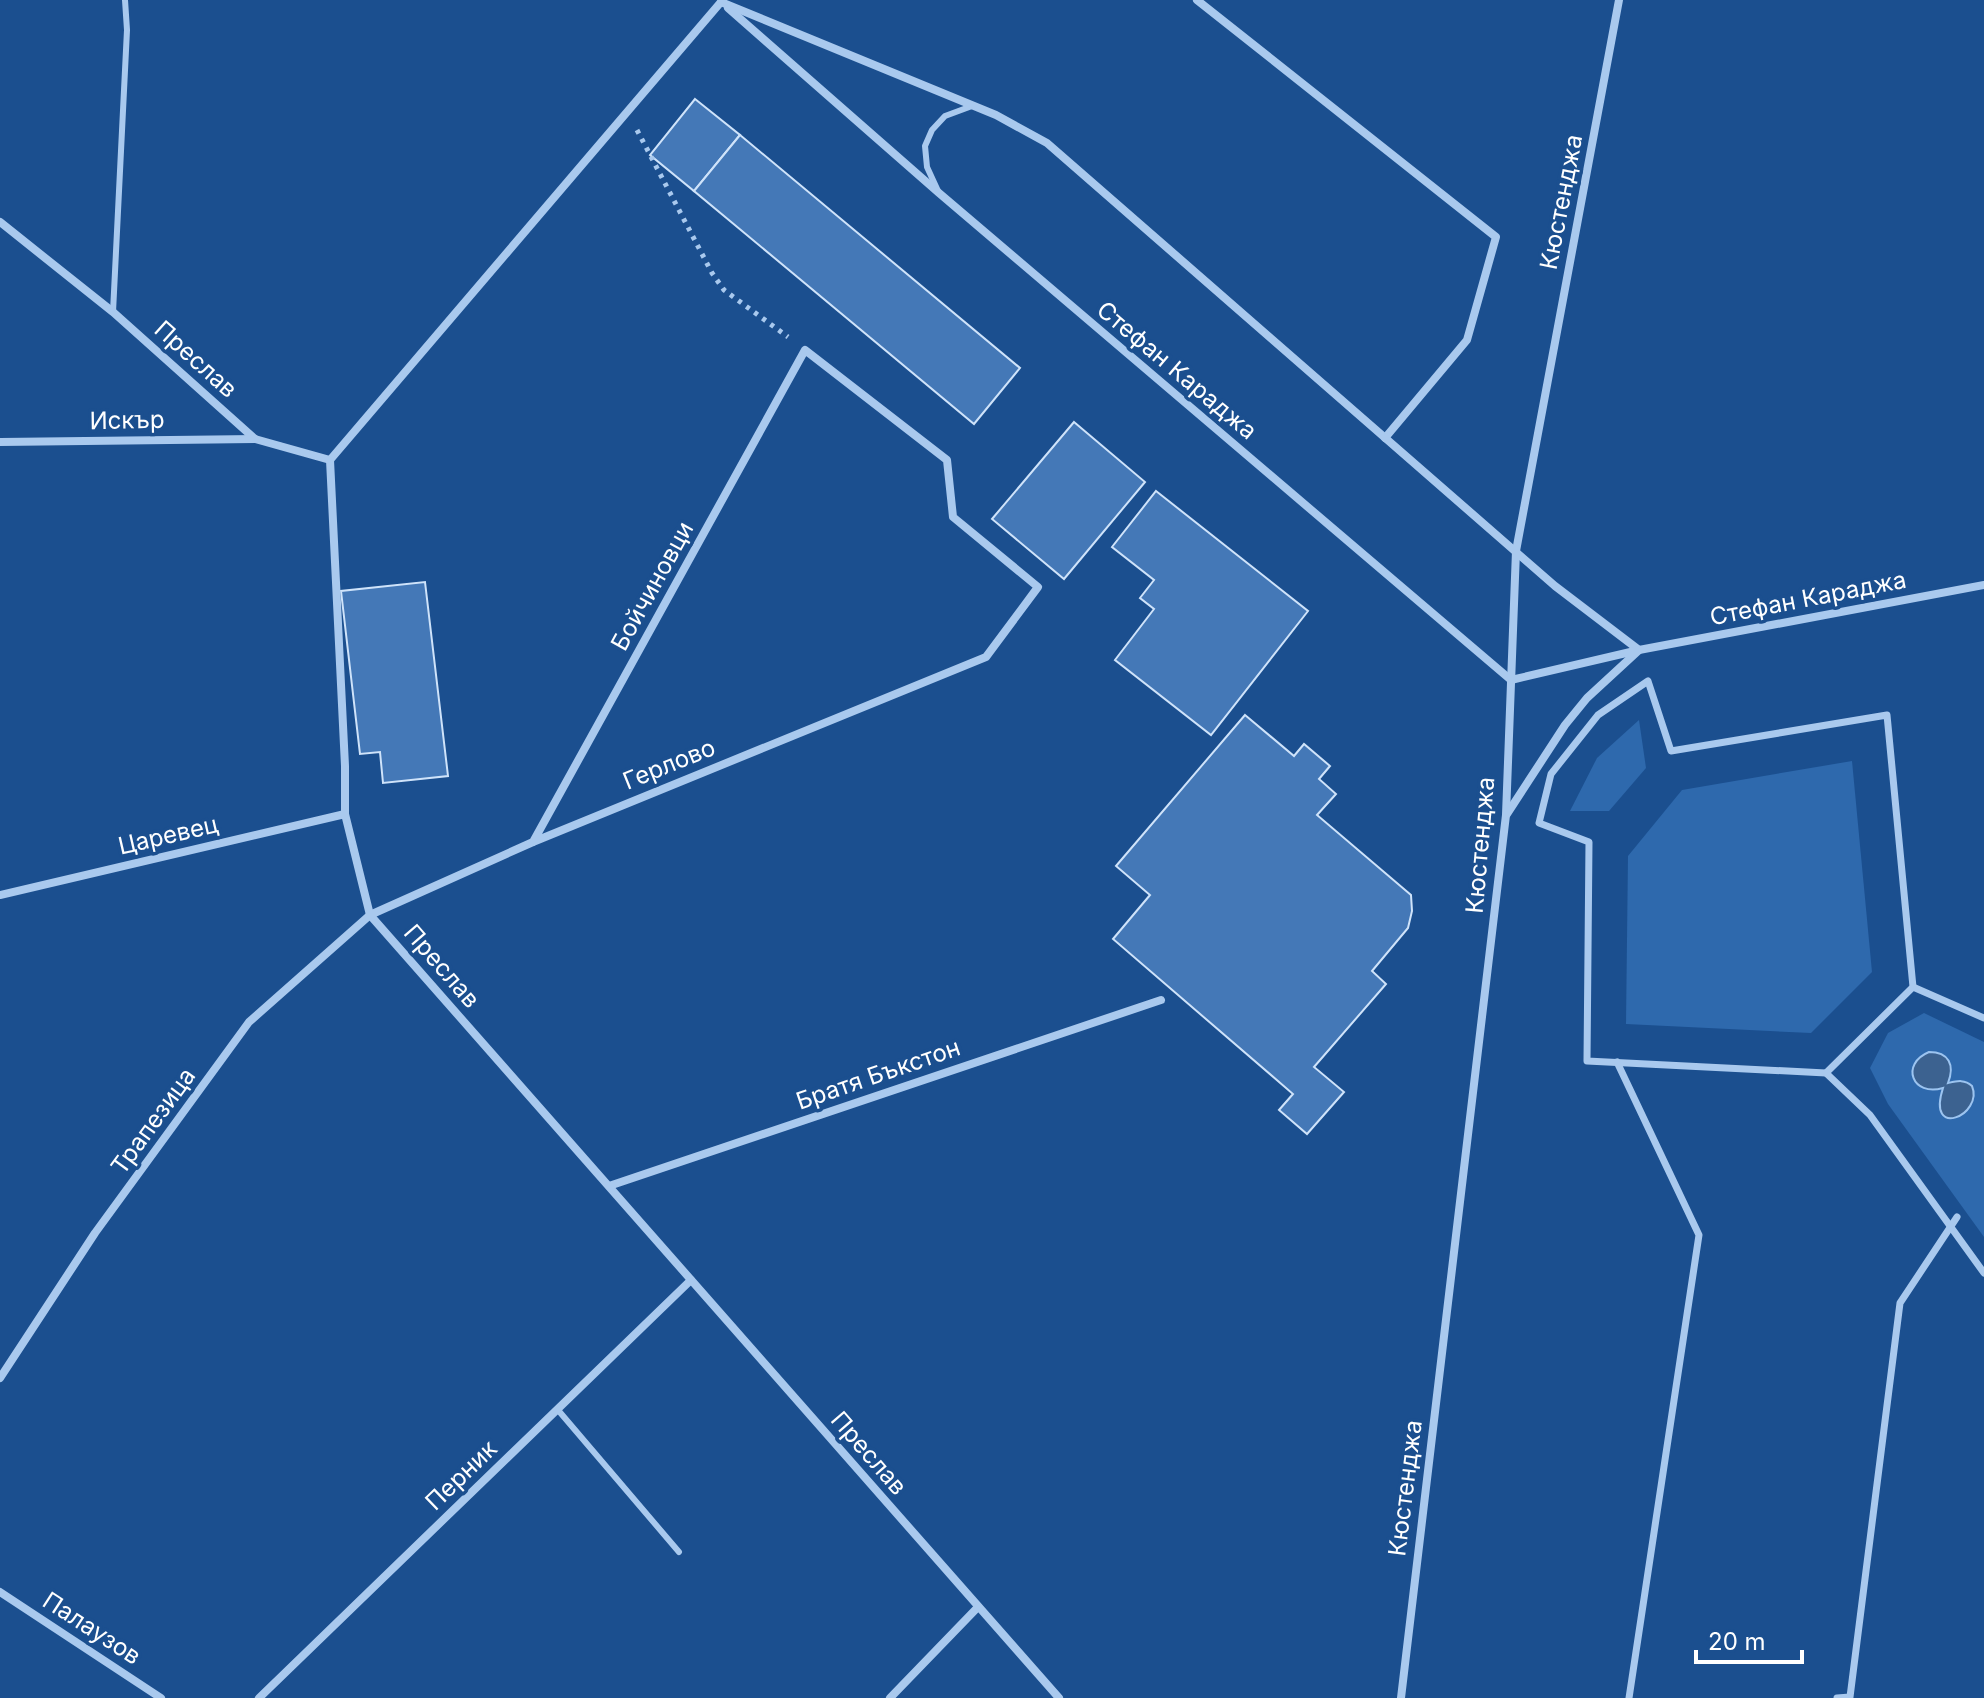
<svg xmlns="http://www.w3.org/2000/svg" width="1984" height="1698" viewBox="0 0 1984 1698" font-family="Inter,sans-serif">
<rect width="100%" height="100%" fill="#1b4f8f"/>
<g fill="#2e69ad">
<path d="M1639 720 1646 768 1609 811H1570L1597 758Z"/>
<path d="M1852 761 1872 972 1811 1033 1626 1024 1628 856 1682 790Z"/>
<path d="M1924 1013 1984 1042V1237L1888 1104 1870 1068 1888 1033Z"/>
</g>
<path fill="#3c6290" stroke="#9cc4f0" stroke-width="2" d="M1929 1052C1949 1052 1955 1065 1948 1083 1957 1081 1965 1079 1972 1086 1984 1115 1926 1140 1943 1088 1912 1097 1900 1064 1929 1052Z"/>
<g fill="#4478b7" stroke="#cfe3fa" stroke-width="2">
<path d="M695 99 740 135 694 191 650 155Z"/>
<path d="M740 135 1020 368 974 424 694 191Z"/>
<path d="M1074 422 1145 482 1064 579 992 519Z"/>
<path d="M1156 491 1308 611 1211 735 1115 660 1154 609 1140 598 1154 580 1112 547Z"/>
<path d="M425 582 448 776 383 783 380 752 360 754 341 591Z"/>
<path d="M1245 715 1294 756 1304 744 1330 766 1319 779 1336 794 1317 815 1411 895 1412 911 1408 928 1372 971 1386 984 1314 1067 1344 1092 1307 1134 1279 1110 1293 1094 1113 939 1150 895 1116 866Z"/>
</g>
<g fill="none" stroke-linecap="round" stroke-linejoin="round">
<path stroke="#a9c9ee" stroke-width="5" stroke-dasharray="4 6" stroke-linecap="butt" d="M637 130 712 273 724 290 788 337"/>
<g stroke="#a9c9ee" stroke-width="6">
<path d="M938 191 927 167 925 146 932 130 945 116 972 106"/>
<path d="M113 312 127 30 125 0"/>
<path d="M558 1410 679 1552"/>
</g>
<g stroke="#a9c9ee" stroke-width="7">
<path d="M1648 681 1671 751 1887 715 1913 987 1826 1073 1587 1061 1589 842 1539 823 1551 774 1598 715Z"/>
<path d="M1913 987 1984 1018"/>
<path d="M1617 1062 1699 1235 1629 1698"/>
<path d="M1826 1073 1870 1115 1984 1273"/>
<path d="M1837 1698 1850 1697 1900 1303 1957 1217"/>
</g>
<g stroke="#a9c9ee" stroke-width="8">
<path d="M1197 0 1496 237 1467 340 1385 438"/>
<path d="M721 2 996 115 1047 143 1555 586 1639 650"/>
<path d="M728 8 939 193 1511 680"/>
<path d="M0 222 113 312 255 439 330 460 345 766V814L370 915 1059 1698"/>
<path d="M0 442 255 439"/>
<path d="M330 460 721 2"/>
<path d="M1511 680 1639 650 1984 585"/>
<path d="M1507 814 1565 725 1587 698 1638 651"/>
<path d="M0 895 345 814"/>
<path d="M609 1186 1161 1000"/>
<path d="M0 1378 95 1233 249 1022 370 915 533 842 986 657 1038 587 953 517 947 460 805 350 533 842"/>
<path d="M0 1592 161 1698"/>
<path d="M259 1698 691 1280"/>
<path d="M890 1698 978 1607"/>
<path d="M1401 1698 1506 815 1516 551 1619 0"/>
</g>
</g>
<g text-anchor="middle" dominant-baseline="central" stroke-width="7" stroke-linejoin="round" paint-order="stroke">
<g font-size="24" fill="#fff" stroke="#1b4f8f">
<text transform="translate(1561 202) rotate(-79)">Кюстенджа</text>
<text transform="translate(196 359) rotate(42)">Преслав</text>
<text transform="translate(1177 370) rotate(40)">Стефан Караджа</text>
<text transform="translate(127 420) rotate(-1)">Искър</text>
<text transform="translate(652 586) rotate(-61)">Бойчиновци</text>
<text transform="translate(1808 598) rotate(-11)">Стефан Караджа</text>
<text transform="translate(669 764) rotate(-22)">Герлово</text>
<text transform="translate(168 835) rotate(-13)">Царевец</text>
<text transform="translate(1480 845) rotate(-85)">Кюстенджа</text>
<text transform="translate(442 966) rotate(49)">Преслав</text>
<text transform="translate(878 1074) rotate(-19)">Братя Бъкстон</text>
<text transform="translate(153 1121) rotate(-54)">Трапезица</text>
<text transform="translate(869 1453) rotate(49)">Преслав</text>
<text transform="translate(461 1475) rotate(-44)">Перник</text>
<text transform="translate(1405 1488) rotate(-83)">Кюстенджа</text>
<text transform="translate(92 1628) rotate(33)">Палаузов</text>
</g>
</g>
<path d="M1696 1650v12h106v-12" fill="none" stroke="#ffffff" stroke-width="4"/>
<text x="1708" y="1650" font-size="24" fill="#ffffff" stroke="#1b4f8f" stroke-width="6" paint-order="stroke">20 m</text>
</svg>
